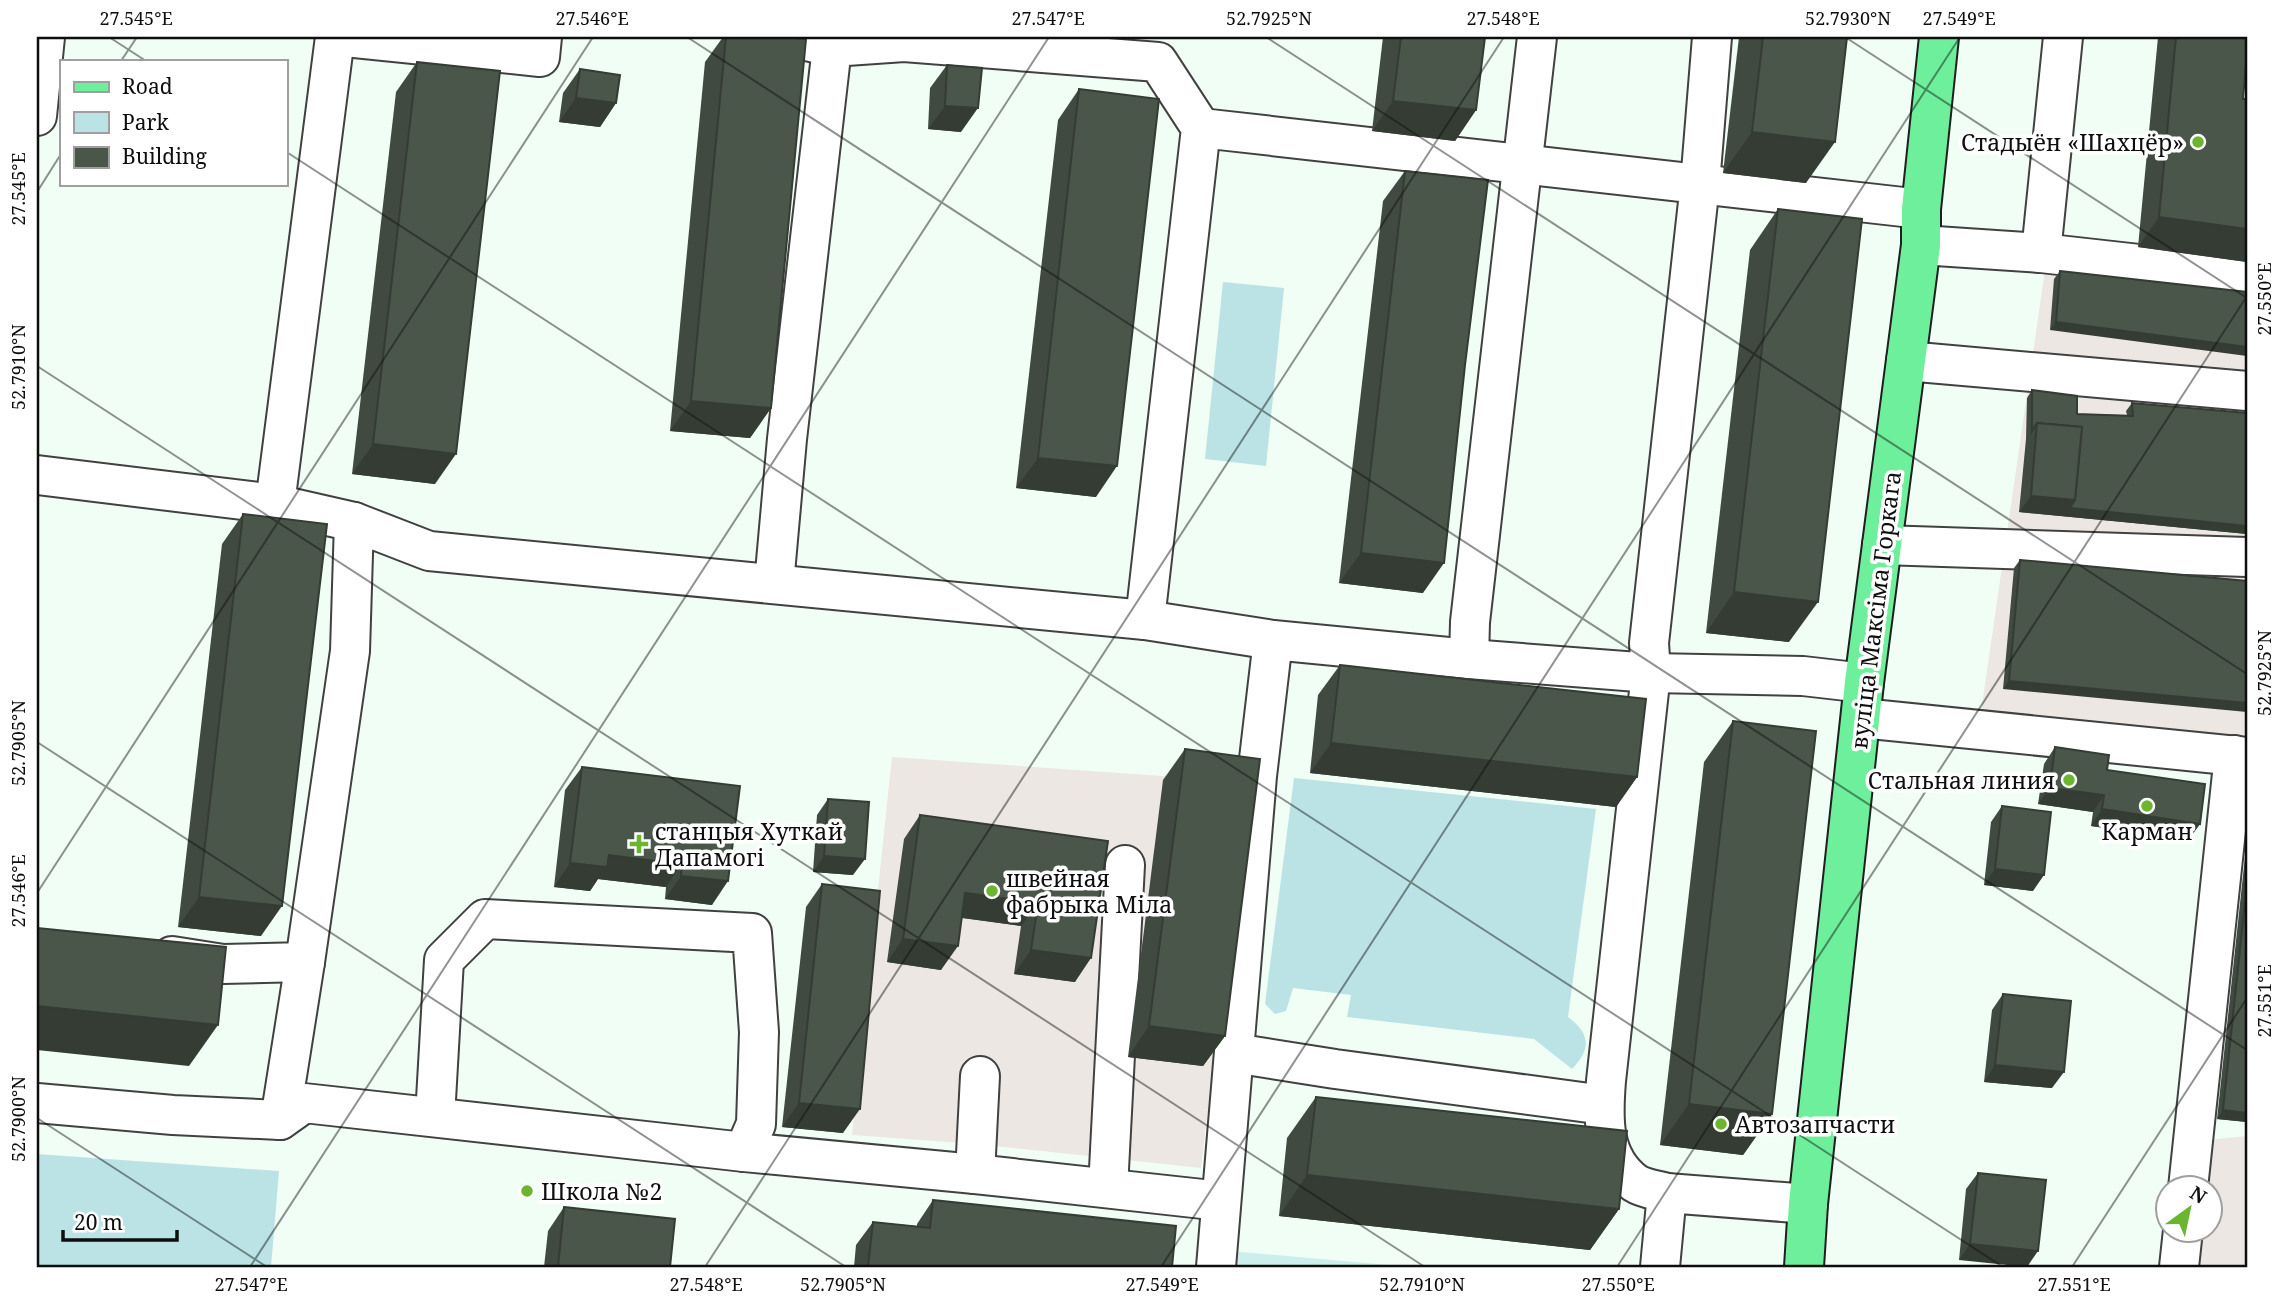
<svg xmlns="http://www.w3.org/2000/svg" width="2284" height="1304" viewBox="0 0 2284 1304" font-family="'Noto Serif',serif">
<rect width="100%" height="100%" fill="#f0fef5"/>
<g fill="#ece7e3">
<path d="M2045 270 2247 290V739L1981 712Z"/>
<path d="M892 757 1247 782 1201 1168 975 1144 852 1135Z"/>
<path d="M2247 1136V1267H2194L2198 1231 2210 1230V1188H2202L2206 1140Z"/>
</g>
<g fill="#bbe3e6">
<path d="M1223 282 1284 288 1266 466 1205 459Z"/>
<path d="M1294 778 1596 809 1568 1017C1590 1033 1592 1049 1572 1069L1534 1039 1347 1017 1351 995 1293 988 1286 1011 1275 1014 1265 1004Z"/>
<path d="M37 1154 279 1171 271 1267H37Z"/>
</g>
<path fill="#cceeec" d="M1229 1251 1411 1267H1228Z"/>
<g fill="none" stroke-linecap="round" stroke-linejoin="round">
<g stroke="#414141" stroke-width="42">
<g id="minor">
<path d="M345 37 540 57 542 37"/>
<path d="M790 37 832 47 904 42 1158 62 1201 128 1145 620"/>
<path d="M1712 37 1700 184 1649 643 1651 673 1606 1081C1603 1118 1601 1158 1635 1183 1644 1189 1657 1190 1667 1193L1808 1204"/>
<path d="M37 116 45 37"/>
<path d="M1201 128 1921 209"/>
<path d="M1921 245 2041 253 2247 276"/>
<path d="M2041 253 2063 37"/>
<path d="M1906 361 2247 391"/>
<path d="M37 475 275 504 354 522 429 551 1145 620 1273 640 1469 659 1651 673 1803 676 1864 683"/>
<path d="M275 504 335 37"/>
<path d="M1882 545 2247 557"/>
<path d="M774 584 787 439 832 47"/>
<path d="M1469 659 1470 622 1537 37"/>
<path d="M1861 718 2247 757"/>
<path d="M172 956 223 964 305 962 350 651 354 522"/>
<path d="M305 962 280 1120 304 1103 744 1152 975 1174 1221 1201"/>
<path d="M1234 1053 1335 1069 1604 1105"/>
<path d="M37 1103 173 1115 280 1120"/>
<path d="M435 1117 444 960 485 919 752 933 759 1032 756 1124 744 1152"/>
<path d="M975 1174 980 1076"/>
<path d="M1108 1188 1125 865"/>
<path d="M2188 1188 2234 755"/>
<path d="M1216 1267 1257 776 1273 640"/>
<path d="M1660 1267 1667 1193"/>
<path d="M2179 1267 2183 1230"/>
</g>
</g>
<g stroke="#1f1f1f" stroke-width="42">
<path id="major" d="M1804 1267 1808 1204 1864 683 1921 245V209L1939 37"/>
</g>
<use href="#minor" stroke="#fff" stroke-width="38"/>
<use href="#major" stroke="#6eef9c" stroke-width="38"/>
</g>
<g fill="#404a40">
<path d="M723 37H778L771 408 750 438 670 431 705 62Z"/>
<path d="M1383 37H1485L1476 110 1455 141 1372 131Z"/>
<path d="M1739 37H1847L1806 183 1723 173Z"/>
<path d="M2158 37H2247L2243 99H2247V262L2138 247Z"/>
<path d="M417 62 435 484 352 474 396 92Z"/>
<path d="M947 65 961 132 928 129 930 88Z"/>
<path d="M580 69 616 103 600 127 559 122 563 93Z"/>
<path d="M1079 89 1096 497 1016 488 1058 120Z"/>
<path d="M1405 171 1423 593 1339 583 1383 201Z"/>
<path d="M1778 209 1789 642 1706 633 1750 250Z"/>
<path d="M2060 271 2247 292 2050 330 2054 279Z"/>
<path d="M2032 390 2077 414 2127 415 2126 411 2132 403 2247 413V534L2019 512 2026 439 2027 398Z"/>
<path d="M243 514 261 936 178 927 222 544Z"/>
<path d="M2020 560 2247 581 2003 689 2014 568Z"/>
<path d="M1340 665 1637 777 1616 807 1310 773 1318 695Z"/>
<path d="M1733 721 1772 1114 1743 1155 1660 1145 1704 762Z"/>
<path d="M2055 747 2107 770 2200 824 2188 840 2091 826 2093 812 2038 804 2044 764Z"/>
<path d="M1185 749 1225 1036 1203 1066 1128 1057 1163 780Z"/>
<path d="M582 767 740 786 712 905 665 899 666 887 598 879 590 891 554 887 565 790Z"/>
<path d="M828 799 853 875 813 872 817 815Z"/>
<path d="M2002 806 2033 891 1984 885 1991 822Z"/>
<path d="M920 815 1108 841 1075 982 1014 974 1021 926 962 918 941 970 887 962 904 839Z"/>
<path d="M2247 838V1122L2217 1119Z"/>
<path d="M822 884 843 1133 782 1127 806 907Z"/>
<path d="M2003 994 2052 1088 1984 1082 1992 1010Z"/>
<path d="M1316 1097 1619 1209 1590 1250 1279 1216 1287 1138Z"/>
<path d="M1978 1173 2038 1251 1959 1260 1966 1189Z"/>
<path d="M933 1200 1172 1267H854L856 1245 873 1222 917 1226V1224Z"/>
<path d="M564 1207 670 1267H544L548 1231Z"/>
</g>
<g fill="#343c34">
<path d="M576 98 616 103 600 127 559 122Z"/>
<path d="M1393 101 1476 110 1455 141 1372 131Z"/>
<path d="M945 106 978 108 961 132 928 129Z"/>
<path d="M1752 132 1835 142 1806 183 1723 173Z"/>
<path d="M2159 217 2247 229V262L2138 247Z"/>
<path d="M2056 322 2247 347V356L2050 330Z"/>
<path d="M691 401 771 408 750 438 670 431Z"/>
<path d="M373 444 456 454 435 484 352 474Z"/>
<path d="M1038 458 1117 466 1096 497 1016 488Z"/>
<path d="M2031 496 2075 500 2247 526V534L2019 512Z"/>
<path d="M1361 553 1444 563 1423 593 1339 583Z"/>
<path d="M1734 592 1818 602 1789 642 1706 633Z"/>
<path d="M2009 681 2247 703V712L2003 689Z"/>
<path d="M1331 743 1637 777 1616 807 1310 773Z"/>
<path d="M2050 788 2104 795 2093 812 2038 804Z"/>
<path d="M2102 809 2200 824 2188 840 2091 826Z"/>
<path d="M609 855 682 864 666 887 598 879 590 891 554 887 570 863Z"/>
<path d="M824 856 865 859 853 875 813 872Z"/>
<path d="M1995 869 2044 875 2033 891 1984 885Z"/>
<path d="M681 876 728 881 712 905 665 899Z"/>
<path d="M965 893 1038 903 1021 926 949 916Z"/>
<path d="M199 897 282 906 261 936 178 927Z"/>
<path d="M903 939 958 946 941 970 887 962Z"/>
<path d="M1031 950 1091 958 1075 982 1014 974Z"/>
<path d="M37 1006 218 1025 189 1066 37 1050Z"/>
<path d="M1149 1026 1225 1036 1203 1066 1128 1057Z"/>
<path d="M1995 1065 2064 1072 2052 1088 1984 1082Z"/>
<path d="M799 1103 860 1109 843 1133 782 1127Z"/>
<path d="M1689 1104 1772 1114 1743 1155 1660 1145Z"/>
<path d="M2223 1110 2247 1113V1122L2217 1119Z"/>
<path d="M1307 1175 1619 1209 1590 1250 1279 1216Z"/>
<path d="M1970 1244 2038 1251 2027 1267 1959 1260Z"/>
</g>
<g fill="#4b564b" stroke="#343c34" stroke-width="2">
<path d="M726 37H778L806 39 771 408 691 401Z"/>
<path d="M1401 37H1485L1476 110 1393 101Z"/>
<path d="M1763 37H1847L1835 142 1752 132Z"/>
<path d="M2176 37H2247V52L2243 99H2247V229L2159 217Z"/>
<path d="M417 62 500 71 456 454 373 444Z"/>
<path d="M947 65 982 68 978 108 945 106Z"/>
<path d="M580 69 620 75 616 103 576 98Z"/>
<path d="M1079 89 1159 99 1117 466 1038 458Z"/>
<path d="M1405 171 1488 180 1465 365 1444 563 1361 553Z"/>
<path d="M1778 209 1862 219 1818 602 1734 592Z"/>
<path d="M2060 271 2247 292V347L2056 322Z"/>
<path d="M2032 390 2077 396V414L2133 416 2132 403 2247 413V526L2070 508 2075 500 2082 427 2037 423 2032 431Z"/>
<path d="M2037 423 2082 427 2075 500 2031 496Z"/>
<path d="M243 514 327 524 282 906 199 897Z"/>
<path d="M2020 560 2247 581V703L2009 681Z"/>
<path d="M1340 665 1646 699 1637 777 1331 743Z"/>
<path d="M1733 721 1816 731 1772 1114 1689 1104Z"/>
<path d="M2055 747 2109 755 2107 770 2205 784 2200 824 2102 809 2104 795 2050 788Z"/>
<path d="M1185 749 1260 759 1225 1036 1149 1026Z"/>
<path d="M582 767 740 786 728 881 681 876 682 864 609 855 607 867 570 863Z"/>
<path d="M828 799 869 802 865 859 824 856Z"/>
<path d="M2002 806 2051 812 2044 875 1995 869Z"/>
<path d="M920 815 1108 841 1091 958 1031 950 1038 903 965 893 958 946 903 939Z"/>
<path d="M2247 883V1113L2223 1110Z"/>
<path d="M822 884 880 891 860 1109 799 1103Z"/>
<path d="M37 928 226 947 218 1025 37 1006Z"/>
<path d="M2003 994 2071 1001 2064 1072 1995 1065Z"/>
<path d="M1316 1097 1627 1131 1619 1209 1307 1175Z"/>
<path d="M1978 1173 2046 1180 2038 1251 1970 1244Z"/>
<path d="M933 1200 1176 1226 1172 1267H868L873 1222 930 1228Z"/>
<path d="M564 1207 675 1219 670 1267H558Z"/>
</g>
<path fill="none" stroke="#0e0e0e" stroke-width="2" stroke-opacity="0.45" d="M109 37 146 61M687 37 2247 1050M1266 37 2247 674M1845 37 2247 298M121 61 137 37M285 151 2003 1267M37 192 61 154M37 366 1425 1267M37 742 846 1267M37 893 593 37M37 1118 267 1267M250 1267 1049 37M705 1267 1504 37M1161 1267 1960 37M1617 1267 2247 296M2072 1267 2247 998"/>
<g fill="#6bb52f" stroke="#fff" stroke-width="2.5">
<circle cx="2198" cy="142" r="7"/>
<circle cx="2069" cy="780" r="7"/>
<circle cx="2147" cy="806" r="7"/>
<path d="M635.5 833.5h7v7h7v7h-7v7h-7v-7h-7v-7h7z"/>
<circle cx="992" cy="891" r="7"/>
<circle cx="1721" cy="1124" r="7"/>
<circle cx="527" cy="1191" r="7"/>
</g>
<g text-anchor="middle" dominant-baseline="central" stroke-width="7" stroke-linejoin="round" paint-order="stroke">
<g font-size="23" fill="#0e0e0e" stroke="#fff" text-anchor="start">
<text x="2184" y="142" text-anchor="end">Стадыён «Шахцёр»</text>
<text x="2055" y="780" text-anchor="end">Стальная линия</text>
<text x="655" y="831">станцыя Хуткай<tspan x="655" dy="26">Дапамогі</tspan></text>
<text x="2147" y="831" text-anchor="middle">Карман</text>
<text x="1006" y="878">швейная<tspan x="1006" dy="26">фабрыка Міла</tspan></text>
<text x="1735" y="1124">Автозапчасти</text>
<text x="541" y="1191">Школа №2</text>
</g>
<g font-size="23" fill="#0e0e0e" stroke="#fff">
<text transform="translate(1875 610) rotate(-83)">вуліца Максіма Горкага</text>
</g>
</g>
<rect width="2284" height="1304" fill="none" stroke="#ffffff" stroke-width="77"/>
<rect x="60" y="60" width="228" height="126" fill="#ffffff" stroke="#9f9f9f" stroke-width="2"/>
<rect x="74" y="82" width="35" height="10" fill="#6eef9c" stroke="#9f9f9f" stroke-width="2"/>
<text x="122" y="94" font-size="21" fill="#0e0e0e">Road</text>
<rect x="74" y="112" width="35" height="21" fill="#bbe3e6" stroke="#9f9f9f" stroke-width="2"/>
<text x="122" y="130" font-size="21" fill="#0e0e0e">Park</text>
<rect x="74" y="147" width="35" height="21" fill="#4b564b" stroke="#9f9f9f" stroke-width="2"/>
<text x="122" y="164" font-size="21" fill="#0e0e0e">Building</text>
<g transform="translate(2189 1209) rotate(33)"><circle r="33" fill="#ffffff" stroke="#9f9f9f" stroke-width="2"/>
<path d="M0-5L12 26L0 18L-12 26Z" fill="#6bb52f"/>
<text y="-10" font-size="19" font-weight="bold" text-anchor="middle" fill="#0e0e0e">N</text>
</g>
<path d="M63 1230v10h114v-10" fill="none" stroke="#0e0e0e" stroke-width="3.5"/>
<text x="74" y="1230" font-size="21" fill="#0e0e0e" stroke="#ffffff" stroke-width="5" paint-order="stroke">20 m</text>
<rect x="38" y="38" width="2208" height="1228" fill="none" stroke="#0e0e0e" stroke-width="2.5"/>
<g font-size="18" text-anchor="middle" fill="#0e0e0e">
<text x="136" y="25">27.545°E</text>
<text x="592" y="25">27.546°E</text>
<text x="1048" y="25">27.547°E</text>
<text x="1269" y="25">52.7925°N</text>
<text x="1503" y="25">27.548°E</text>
<text x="1848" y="25">52.7930°N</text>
<text x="1959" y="25">27.549°E</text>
<text transform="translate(19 189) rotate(-90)" y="6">27.545°E</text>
<text transform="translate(2265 299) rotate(-90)" y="6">27.550°E</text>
<text transform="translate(19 367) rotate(-90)" y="6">52.7910°N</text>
<text transform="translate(2265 673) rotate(-90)" y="6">52.7925°N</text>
<text transform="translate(19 743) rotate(-90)" y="6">52.7905°N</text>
<text transform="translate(19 891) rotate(-90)" y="6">27.546°E</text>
<text transform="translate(2265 1001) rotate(-90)" y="6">27.551°E</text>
<text transform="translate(19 1119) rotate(-90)" y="6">52.7900°N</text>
<text x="251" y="1291">27.547°E</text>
<text x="706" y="1291">27.548°E</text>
<text x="843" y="1291">52.7905°N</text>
<text x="1162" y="1291">27.549°E</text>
<text x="1422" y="1291">52.7910°N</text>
<text x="1618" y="1291">27.550°E</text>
<text x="2074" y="1291">27.551°E</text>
</g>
</svg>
